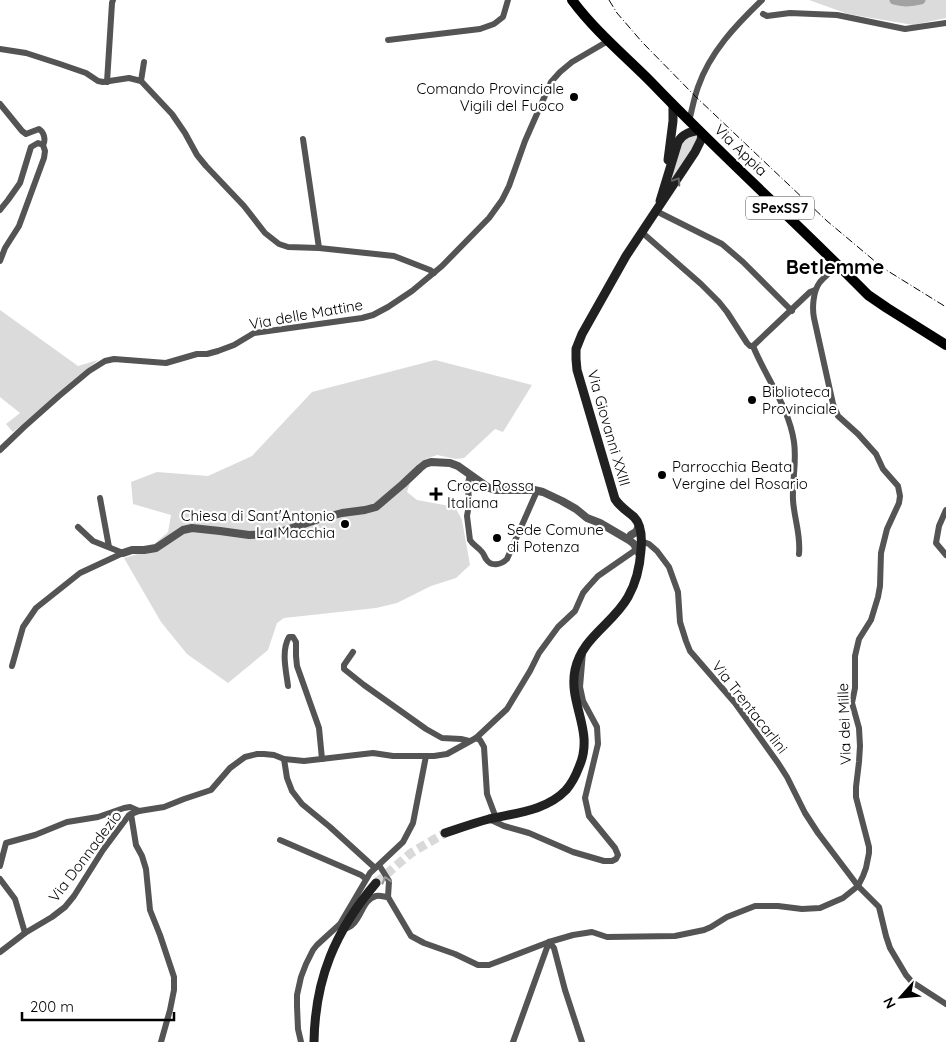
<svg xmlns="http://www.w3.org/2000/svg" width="946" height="1042" viewBox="0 0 946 1042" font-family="Quicksand,sans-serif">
<rect width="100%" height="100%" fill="#fff"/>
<g fill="#dbdbdb">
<path d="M809 0H946V18L913 25 848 14Z"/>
<path d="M695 133 698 136 697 141 668 189 680 141Z"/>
<path d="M0 310 78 366 98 360 13 432 6 424 20 413 0 397Z"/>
<path d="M435 360 532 385 503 432 495 429 464 458 456 459 437 455 426 459 415 467 407 492 417 500 455 507 462 520 470 565 456 578 431 586 397 603 376 608 284 618 277 623 268 650 228 683 187 654 161 622 124 558 145 552 168 532 171 515 133 504 131 482 157 472 208 476 252 456 312 392Z"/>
</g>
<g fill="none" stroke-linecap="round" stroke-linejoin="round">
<path stroke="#a2a2a2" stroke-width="9" d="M894 0C903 3 913 2 921 0"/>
<path stroke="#d9d9d9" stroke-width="9" stroke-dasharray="9 4.5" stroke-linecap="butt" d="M376 883 411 853 445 833"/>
<g stroke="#545454" stroke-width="6">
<path d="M763 14 767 16 790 13 837 15 905 29 946 23"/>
<path d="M388 40 480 29 494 24 503 17 508 0"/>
<path d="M0 49 26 53 60 64 86 73 98 81 103 82 129 78 141 81 172 114 185 133 197 155 206 166 244 206 265 233 279 244 288 247 319 248 394 256 430 270 434 273"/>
<path d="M141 81 144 62"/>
<path d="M107 82 112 3 113 0"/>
<path d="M0 104 22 131 26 134 39 129C44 132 46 140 43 145"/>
<path d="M689 121C692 110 694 98 698 87 710 52 736 25 762 0"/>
<path d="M303 139 319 248"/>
<path d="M0 210 8 200 20 183 31 147 38 143 43 145 45 151 44 158 19 226 5 248 0 261"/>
<path d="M656 211 722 244 743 262 792 311"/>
<path d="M643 231 645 235 701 284 719 302 727 312 747 343 750 346H753"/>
<path d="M753 346C766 378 789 407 794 442 797 462 792 480 793 500 794 518 801 535 799 554"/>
<path d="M753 346 810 292 815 290"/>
<path d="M0 450 24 427 59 396 89 371 105 361 114 359 166 363 197 354H207L218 351 234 345 254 333 362 318 373 315 388 307 412 291 442 266 489 218 502 200 509 186 525 141 551 82 560 72 572 62 608 41"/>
<path d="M470 475 468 483 469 505 467 516 470 540C473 545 478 547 482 552 484 554 484 556 486 559 491 567 501 565 507 559L537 491"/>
<path d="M100 498 109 547"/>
<path d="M946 510 939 526 936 543 946 555"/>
<path d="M78 527 93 541 123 553"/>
<path d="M641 541 649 544 657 551 669 567 678 592 680 622 686 641 690 651 735 703 778 763 787 777 805 813 818 833 858 886 879 907 886 936 890 948 906 975 912 982 946 1004"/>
<path d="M353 652 344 665V669L364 685 426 729 442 738 461 739 469 741"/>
<path d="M12 666 23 627 36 608 80 573 123 553"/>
<path d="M288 686C286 670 281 651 289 637H293L296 642V656L297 666 319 728 322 759"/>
<path d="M476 738 507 709 530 671 539 653 558 627 575 611 583 593 588 587 598 576 637 549"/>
<path d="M284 759 287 778 292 791 302 804 330 827 375 868"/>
<path d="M131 814 136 845 142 856 146 869 150 910 160 935 174 977V990L170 1010 161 1042"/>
<path d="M489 819 504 826 529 833 573 852 604 861H612L616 859 618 855 615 848 589 816 585 798 598 744 597 727 583 701 580 687 583 652"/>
<path d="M280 840 361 875 366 879"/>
<path d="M379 865 389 881 388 897"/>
<path d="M0 866 6 843 35 835 67 822 98 817 124 808 130 807 139 811"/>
<path d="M0 879 15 899 25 933"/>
<path d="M343 929C362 926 360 900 376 896 380 895 385 897 388 897L411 936 424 943 455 954 478 965H489L549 942 573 935 592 932 607 937 675 936 704 930 711 927 727 917 755 906H778L802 909 820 908 843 898 858 886 863 876 866 868 869 853V847L856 797V787L859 762 860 746 859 728 852 703 855 688V656L859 639 871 620 878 597 880 586 881 553 887 529 899 503 900 496 898 486 883 469 876 454 858 434 838 416 833 404 814 318C812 308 813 291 820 282 825 276 832 271 838 265"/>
<path d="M549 942 554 948 565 990 582 1042"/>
<path d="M0 952 25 933 52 917 65 907 74 896 103 850 129 815 139 811 164 807 184 799 211 790 230 768 245 757 257 754H264L274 755 284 759 304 761 373 753 393 756H434L447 754 476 738 480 740 484 747 487 794 496 818"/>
<path d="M301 1042 298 1029 297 1006V995L301 977 306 964 313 950 317 945 340 924 370 873 403 842 413 823 426 756"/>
<path d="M513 1042 549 942"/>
</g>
<g stroke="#545454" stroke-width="8">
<path d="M631 535 636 532 639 526"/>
<path d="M123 553 132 550H144L156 548 183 530 192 528 220 531 249 535 268 534 283 531 319 519 342 513 365 510 376 507 403 484 420 468 425 464 431 462 450 463 458 466 489 488 496 490H534L543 492 562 501 576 509 587 518 600 523 629 540 634 544 640 555"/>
</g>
<g stroke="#212121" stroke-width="9">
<path d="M668 160 673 121V106"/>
<path d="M660 201 678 142C682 134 690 132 699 130"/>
<path d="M445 833C460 828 474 823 489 819 515 813 546 811 566 790 572 783 576 775 579 767 595 731 568 704 575 670 582 637 613 624 628 597 636 583 640 565 641 550 642 539 642 525 634 517 627 511 620 507 615 499L577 370 576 359V349L582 334 626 256 695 152 701 140 702 134"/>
<path d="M314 1042C315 979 335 931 376 883"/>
</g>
<path stroke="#000" stroke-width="10" d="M572 0C595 31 624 55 651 82 721 155 797 223 868 295L887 308 946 345"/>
<path stroke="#000" stroke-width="1" stroke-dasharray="8 2.5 1 2.5" stroke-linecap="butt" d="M609 0 617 13 642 42 695 96 827 221 883 268 946 307"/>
</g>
<defs><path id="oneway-chevron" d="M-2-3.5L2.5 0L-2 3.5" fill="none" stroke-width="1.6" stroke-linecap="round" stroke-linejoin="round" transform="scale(1.25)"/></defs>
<use stroke="#646464" href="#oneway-chevron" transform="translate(677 181) rotate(-57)"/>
<use stroke="#989898" href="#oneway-chevron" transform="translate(386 880) rotate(-107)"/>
<g fill="#000" stroke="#fff" stroke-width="2">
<circle cx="574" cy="97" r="5"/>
<circle cx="752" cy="400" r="5"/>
<circle cx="662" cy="475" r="5"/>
<path d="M433.5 486.5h5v5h5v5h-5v5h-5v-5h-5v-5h5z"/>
<circle cx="345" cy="524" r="5"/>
<circle cx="497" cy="538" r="5"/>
</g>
<g text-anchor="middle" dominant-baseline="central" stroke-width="4.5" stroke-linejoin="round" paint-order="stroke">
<rect fill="#fff" stroke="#4c4c4c" stroke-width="1" x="746" y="196.5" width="68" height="23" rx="4"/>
<g font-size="14" font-weight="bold" fill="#000">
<text x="780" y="208">SPexSS7</text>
</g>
<g font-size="15" fill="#000" stroke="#fff" text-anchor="start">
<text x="564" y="88" text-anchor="end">Comando Provinciale<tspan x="564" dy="17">Vigili del Fuoco</tspan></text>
<text x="762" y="391">Biblioteca<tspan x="762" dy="17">Provinciale</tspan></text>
<text x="672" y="466">Parrocchia Beata<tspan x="672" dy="17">Vergine del Rosario</tspan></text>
<text x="447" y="485">Croce Rossa<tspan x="447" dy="17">Italiana</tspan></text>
<text x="335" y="515" text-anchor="end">Chiesa di Sant'Antonio<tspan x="335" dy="17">La Macchia</tspan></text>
<text x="507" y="529">Sede Comune<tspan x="507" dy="17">di Potenza</tspan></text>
</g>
<g font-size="15" fill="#000" stroke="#fff">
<text transform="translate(741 150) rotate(44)">Via Appia</text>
<text transform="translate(306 314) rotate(-10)">Via delle Mattine</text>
<text transform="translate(609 428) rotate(74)">Via Giovanni XXIII</text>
<text transform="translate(750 707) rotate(52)">Via Trentacarlini</text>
<text transform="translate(844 724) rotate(-92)">Via dei Mille</text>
<text transform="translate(85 856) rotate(-53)">Via Donnadezio</text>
</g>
<g font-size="20" font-weight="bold" fill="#000" stroke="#fff">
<text x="835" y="266">Betlemme</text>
</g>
</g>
<g transform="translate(901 997) rotate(243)" stroke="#ffffff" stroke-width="4" paint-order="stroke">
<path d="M0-4L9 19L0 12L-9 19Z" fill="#000000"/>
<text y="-8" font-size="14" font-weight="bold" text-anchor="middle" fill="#000000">N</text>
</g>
<path d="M22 1012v8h152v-8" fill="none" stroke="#000000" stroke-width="2.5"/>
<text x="30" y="1012" font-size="15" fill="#000000" stroke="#ffffff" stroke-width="4" paint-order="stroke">200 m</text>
</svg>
